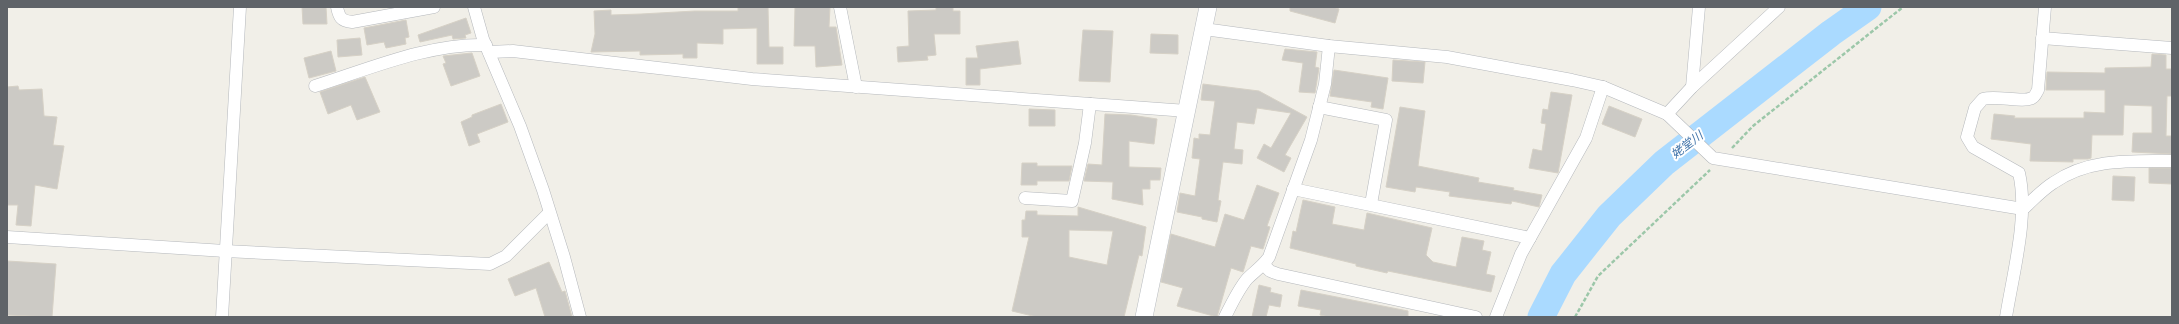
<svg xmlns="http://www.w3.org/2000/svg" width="2179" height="324" viewBox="0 0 2179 324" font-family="Roboto,'Noto Sans JP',sans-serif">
<rect width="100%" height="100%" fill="#f1efe8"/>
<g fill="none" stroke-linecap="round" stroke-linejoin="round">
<path stroke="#aadaff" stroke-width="27" d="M1541 317 1563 274 1609 216 1664 163 1831 33 1868 7"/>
</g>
<g fill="#cccac5" stroke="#d6d1c6" fill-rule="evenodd">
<path d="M302 7H326L327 24H303Z"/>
<path d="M738 7H768L769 47H783V64H757V28L723 29V44L697 43V58H683V54L640 55V51L591 52 595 34 594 11 611 10V15L641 14 695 11H738Z"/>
<path d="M795 7H830L829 27H836L842 65 816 67 815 46H794Z"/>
<path d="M936 7H953V11H960V34H934L936 55 927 56 928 60 898 62 897 47 909 46 908 11 936 10Z"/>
<path d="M1290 7H1333L1339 9 1335 23 1290 11Z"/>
<path d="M466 18 471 33 465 35 466 38 453 39 452 35 420 42 418 35Z"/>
<path d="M406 20 409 37 405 38 406 44 386 48 384 42 367 45 364 28Z"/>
<path d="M1083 30 1113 31 1110 82 1079 81Z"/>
<path d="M1151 34 1178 35V54L1150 53Z"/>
<path d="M360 38 362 55 338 57 337 40Z"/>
<path d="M1018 41 1021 64 980 69V85H966V58H978L976 46Z"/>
<path d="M1285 49 1317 52 1315 67 1319 68 1315 93 1299 92 1303 63 1282 60Z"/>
<path d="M331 51 336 71 309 78 304 58Z"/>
<path d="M472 53 480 76 451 86 443 64 446 63 443 56Z"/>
<path d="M2152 54 2166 55V69H2172V96H2167L2166 136H2172V154L2132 152 2133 133H2152V106L2124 105 2123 135H2092L2091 158 2088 159H2073V162L2030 161 2031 144 1991 139 1994 114 2015 116 2014 118H2084V112L2105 113V90H2046L2047 72 2105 73V68L2151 67Z"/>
<path d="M1393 60 1425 62 1423 83 1392 81Z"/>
<path d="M1334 70 1388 78 1383 109 1371 107 1372 102 1330 96Z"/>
<path d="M365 77 380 112 357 120 351 105 328 114 320 92Z"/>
<path d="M1203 84 1259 91 1307 117 1285 155 1291 158 1284 172 1257 158 1264 144 1271 148 1291 113 1257 108 1254 124 1237 122 1234 149 1243 150 1242 164 1223 162 1218 200 1221 201 1217 222 1202 219V217L1177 212 1180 193 1195 196 1200 159 1192 158 1194 138 1199 139V134L1210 135 1215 101 1201 100Z"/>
<path d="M18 86 19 90 42 89 44 116 57 117 53 145 64 146 57 189 35 185 31 226 16 225 18 205H7V87Z"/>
<path d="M1551 92 1572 95 1558 173 1529 168 1533 149 1542 151 1546 124 1541 123 1543 109 1548 110Z"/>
<path d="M501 104 508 122 477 134 480 142 469 146 461 122 472 117V115Z"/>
<path d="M1609 106 1642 119 1635 137 1602 124Z"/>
<path d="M1400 107 1425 111 1418 166 1479 178 1478 182 1514 188 1513 190 1542 195 1539 207 1512 201 1511 204 1449 196 1450 192 1416 187 1415 192 1386 187Z"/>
<path d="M1029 109 1055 110V126H1029Z"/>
<path d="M1105 114 1131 115 1157 119 1154 144 1129 141V167L1161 168 1160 180H1150V189H1142L1143 205 1112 199 1113 182 1084 181 1088 164 1102 165Z"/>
<path d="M1022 163H1037V166H1072L1069 181H1037V185H1021Z"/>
<path d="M2149 168H2172V184L2149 183Z"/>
<path d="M2113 176 2135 177 2134 201 2112 200Z"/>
<path d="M1257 185 1279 193 1267 226 1270 227 1263 249 1251 246 1243 272 1231 268 1217 317 1177 306 1183 288 1161 282 1171 234 1215 247 1225 214 1244 220Z"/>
<path d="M1303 200 1335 207 1332 224 1364 230 1367 213 1432 228 1426 255 1433 262 1456 267 1462 237 1484 241 1482 250 1491 252 1486 274 1495 276 1491 292 1388 271 1387 273 1356 266V264L1290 248 1293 231 1296 232Z"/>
<path d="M1078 207 1146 227 1142 256 1139 255 1124 317H1037L1012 311 1029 237H1022V220H1025L1026 211H1037V215L1078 216ZM1069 230 1113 231 1107 265 1069 257Z"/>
<path d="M7 261 56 264 52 317 7 315Z"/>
<path d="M549 262 562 292 565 291 572 317H545L536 288 515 296 508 279Z"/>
<path d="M1259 285 1271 288 1270 292 1282 295 1280 307 1269 305 1266 317H1252Z"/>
<path d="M1301 290 1408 311V317H1329L1320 315 1321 310 1298 306Z"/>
</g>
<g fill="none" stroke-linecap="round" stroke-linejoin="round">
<g stroke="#b5b8bc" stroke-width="13">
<g id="street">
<path d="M337 7C339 17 341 21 352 22L434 7"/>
<path d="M474 7 483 39 520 126 543 190 564 257 580 317"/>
<path d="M840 7 856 87"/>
<path d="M1204 29 1329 46 1447 57 1572 80 1603 87 1667 114 1713 158 2023 209"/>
<path d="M2042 38 2172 48"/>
<path d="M489 52 513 51 752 79 1187 111"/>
<path d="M315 86C369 69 429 43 486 45"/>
<path d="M1692 87 1699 7"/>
<path d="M1319 107 1386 120 1371 204"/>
<path d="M1667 114 1692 87 1779 7"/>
<path d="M1293 189 1530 238"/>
<path d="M1025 198 1072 201 1085 143 1090 104"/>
<path d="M2023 209C2033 200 2042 190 2053 183 2089 158 2131 161 2172 161"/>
<path d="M7 237 225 251 490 264 506 256 549 213"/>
<path d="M1264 265 1270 271 1278 274 1476 317"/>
<path d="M222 317 240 7"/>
<path d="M1225 317C1231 305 1238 290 1247 279 1255 271 1263 266 1269 257L1311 140 1325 84 1329 46"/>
<path d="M1496 317 1521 254 1586 138 1603 87"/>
<path d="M2006 317C2013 273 2029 216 2019 173L1973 147 1967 137 1975 108 1983 99C1996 95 2023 103 2032 98 2035 97 2036 93 2038 90L2045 7"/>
</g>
</g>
<g stroke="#b6babf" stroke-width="18">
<path id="secondary" d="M1144 317 1208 7"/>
</g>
<g stroke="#9cc7a9" stroke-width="2.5" stroke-dasharray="4 2" stroke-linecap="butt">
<path d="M1732 148 1753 126 1903 7"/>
<path d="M1575 317 1598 276 1710 170"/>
</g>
<use href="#street" stroke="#fff" stroke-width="12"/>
<use href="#secondary" stroke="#fff" stroke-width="17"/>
</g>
<g text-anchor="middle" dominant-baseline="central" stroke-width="4" stroke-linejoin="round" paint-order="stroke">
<g font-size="12" font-style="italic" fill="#4174aa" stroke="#fff">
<text transform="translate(1687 145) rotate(-37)">姥堂川</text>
</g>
</g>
<rect width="2179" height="324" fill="none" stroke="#5f6368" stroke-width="16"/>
</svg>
